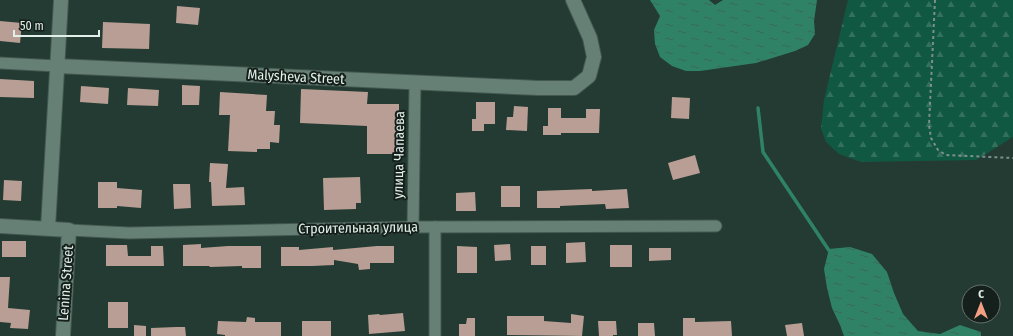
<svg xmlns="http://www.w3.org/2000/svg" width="1013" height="336" viewBox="0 0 1013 336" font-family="'Fira Sans Condensed',sans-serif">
<defs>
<pattern id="forest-firs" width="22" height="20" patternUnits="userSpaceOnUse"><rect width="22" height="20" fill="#115843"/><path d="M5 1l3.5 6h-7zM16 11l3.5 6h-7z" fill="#33705e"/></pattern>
<pattern id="water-ripples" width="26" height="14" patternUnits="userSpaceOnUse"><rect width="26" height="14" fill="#308267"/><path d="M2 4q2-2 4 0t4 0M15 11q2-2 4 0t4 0" fill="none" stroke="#396858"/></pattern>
</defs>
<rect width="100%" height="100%" fill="#233b32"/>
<path fill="url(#forest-firs)" d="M848 0H1013V137L976 160 861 162 839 154 826 142 821 128 824 100Z"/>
<g fill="url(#water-ripples)">
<path d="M650 0H709L715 5 723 0H817L814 21 815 34 808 45 795 51 756 63 700 71H686L672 66 660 57 655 44 654 30 660 16Z"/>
<path d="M850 247 872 254 887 272 894 293 903 314 918 331 940 334 960 325 981 332V336H844L840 325 832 308 827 288 824 269 829 249Z"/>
</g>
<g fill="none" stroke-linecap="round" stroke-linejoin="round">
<path stroke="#308267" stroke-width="3.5" d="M758 108 763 152 830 252"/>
</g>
<g fill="#b89e95">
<path d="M177 6 200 8 198 25 176 23Z"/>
<path d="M0 21 22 23 20 43 0 41Z"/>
<path d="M103 22 150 24 149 49 102 48Z"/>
<path d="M0 79 34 81V98L0 97Z"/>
<path d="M182 85 200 86 199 105H182Z"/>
<path d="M81 86 109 88 108 104 80 102Z"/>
<path d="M128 88 159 90 158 106 127 105Z"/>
<path d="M301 89 368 92 367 104H399V154H367V126L300 123Z"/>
<path d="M220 92 267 95 266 111H275L274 125H280L279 143 270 142V149H257V152L228 151 230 115H219Z"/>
<path d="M672 97 690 98 689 119 671 118Z"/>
<path d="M476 102H495V124H484V131H472V119H476Z"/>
<path d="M514 106 528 107 527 131 506 130 507 117H513Z"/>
<path d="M548 108H561V118H586V109H600L599 133H561V135H543V126H548Z"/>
<path d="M695 155 700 173 673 180 668 163Z"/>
<path d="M210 163 228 164 226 188 244 187 245 205 212 206 211 182H209Z"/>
<path d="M360 177 361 203H356V209L324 210 323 178Z"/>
<path d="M4 180 22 181 21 201 3 200Z"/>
<path d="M98 182H117V188L142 190 141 208 117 206V208H98Z"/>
<path d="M173 184H190L191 208 174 209Z"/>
<rect x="501" y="186" width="19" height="21"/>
<path d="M592 189V191L627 189 629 208 606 209 605 204 560 206V208H537V191Z"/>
<path d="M475 192 476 211H456V193Z"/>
<rect x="2" y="241" width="24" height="16"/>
<path d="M585 242 586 262 566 263V243Z"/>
<path d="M201 244V248L228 246H261V268H242V266L210 267 209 266H183V245Z"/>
<path d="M510 244 511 260 495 261 494 245Z"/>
<path d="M106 245H127L128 256H151V246H163L164 266H106Z"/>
<rect x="610" y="245" width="22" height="22"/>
<path d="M377 246H394V263H370V269L359 270 358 264 334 260V265L312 266H281V247H299V250L333 247V250Z"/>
<path d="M457 246 477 247V273H457Z"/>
<rect x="531" y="246" width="15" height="19"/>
<path d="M649 248H671V260L649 261Z"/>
<path d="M0 277H10L8 308 30 310 28 329 10 328 11 323 0 322Z"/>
<rect x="108" y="302" width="20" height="26"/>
<path d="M403 313 405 331 369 334 368 315 379 314 380 315Z"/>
<path d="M571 314 584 316 582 336 507 335V316H544V321L571 323Z"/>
<path d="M247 317 255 318V322H281V336H225V335L217 334 218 321 246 322Z"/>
<path d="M467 318H475V336H459V324H466Z"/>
<path d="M683 318H695V322L731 321 732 336H683Z"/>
<rect x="302" y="321" width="29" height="15"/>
<path d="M598 321H616L617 335H613V336H599Z"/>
<path d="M638 323H654L655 336H638Z"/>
<path d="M802 323 804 336H787L785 325Z"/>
<path d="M134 325 146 326V336H134Z"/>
<path d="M176 327H185L186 336H151V328Z"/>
</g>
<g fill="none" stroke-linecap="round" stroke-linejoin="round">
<g stroke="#425850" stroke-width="13">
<g id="minor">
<path d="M0 63 57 66"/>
<path d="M413 227 415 83"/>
<path d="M435 227V336"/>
<path d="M69 230 129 233 413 227 716 226"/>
</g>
</g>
<g stroke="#425850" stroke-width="16">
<g id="tertiary">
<path d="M57 66 538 88H574L589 76 594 57 590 38 573 0"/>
<path d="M0 226 69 230 63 336"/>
<path d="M48 228 61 0"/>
</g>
</g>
<path stroke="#7d9089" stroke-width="2" stroke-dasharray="3 3" stroke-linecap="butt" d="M935 0 929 125 931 138 938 150 946 155 1013 158"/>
<use href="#minor" stroke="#678076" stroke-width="11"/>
<use href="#tertiary" stroke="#678076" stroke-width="14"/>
</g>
<g text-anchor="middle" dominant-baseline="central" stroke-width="4" stroke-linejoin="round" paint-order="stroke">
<g font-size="14" fill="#e2f0ea" stroke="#151f1b">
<text transform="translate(296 77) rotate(3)">Malysheva Street</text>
<text transform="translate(399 155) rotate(-89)">улица Чапаева</text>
<text transform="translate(358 228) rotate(-1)">Строительная улица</text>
<text transform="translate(66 283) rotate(-86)">Lenina Street</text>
</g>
</g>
<g transform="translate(981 304)"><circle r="19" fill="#151f1b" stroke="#67736e"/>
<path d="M0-3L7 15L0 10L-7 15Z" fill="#f39f84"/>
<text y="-6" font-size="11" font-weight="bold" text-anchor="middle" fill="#e2f0ea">С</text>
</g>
<path d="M14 30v6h85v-6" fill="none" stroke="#e2f0ea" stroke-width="2"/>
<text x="20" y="30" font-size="12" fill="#e2f0ea" stroke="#151f1b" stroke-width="3" paint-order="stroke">50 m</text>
</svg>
